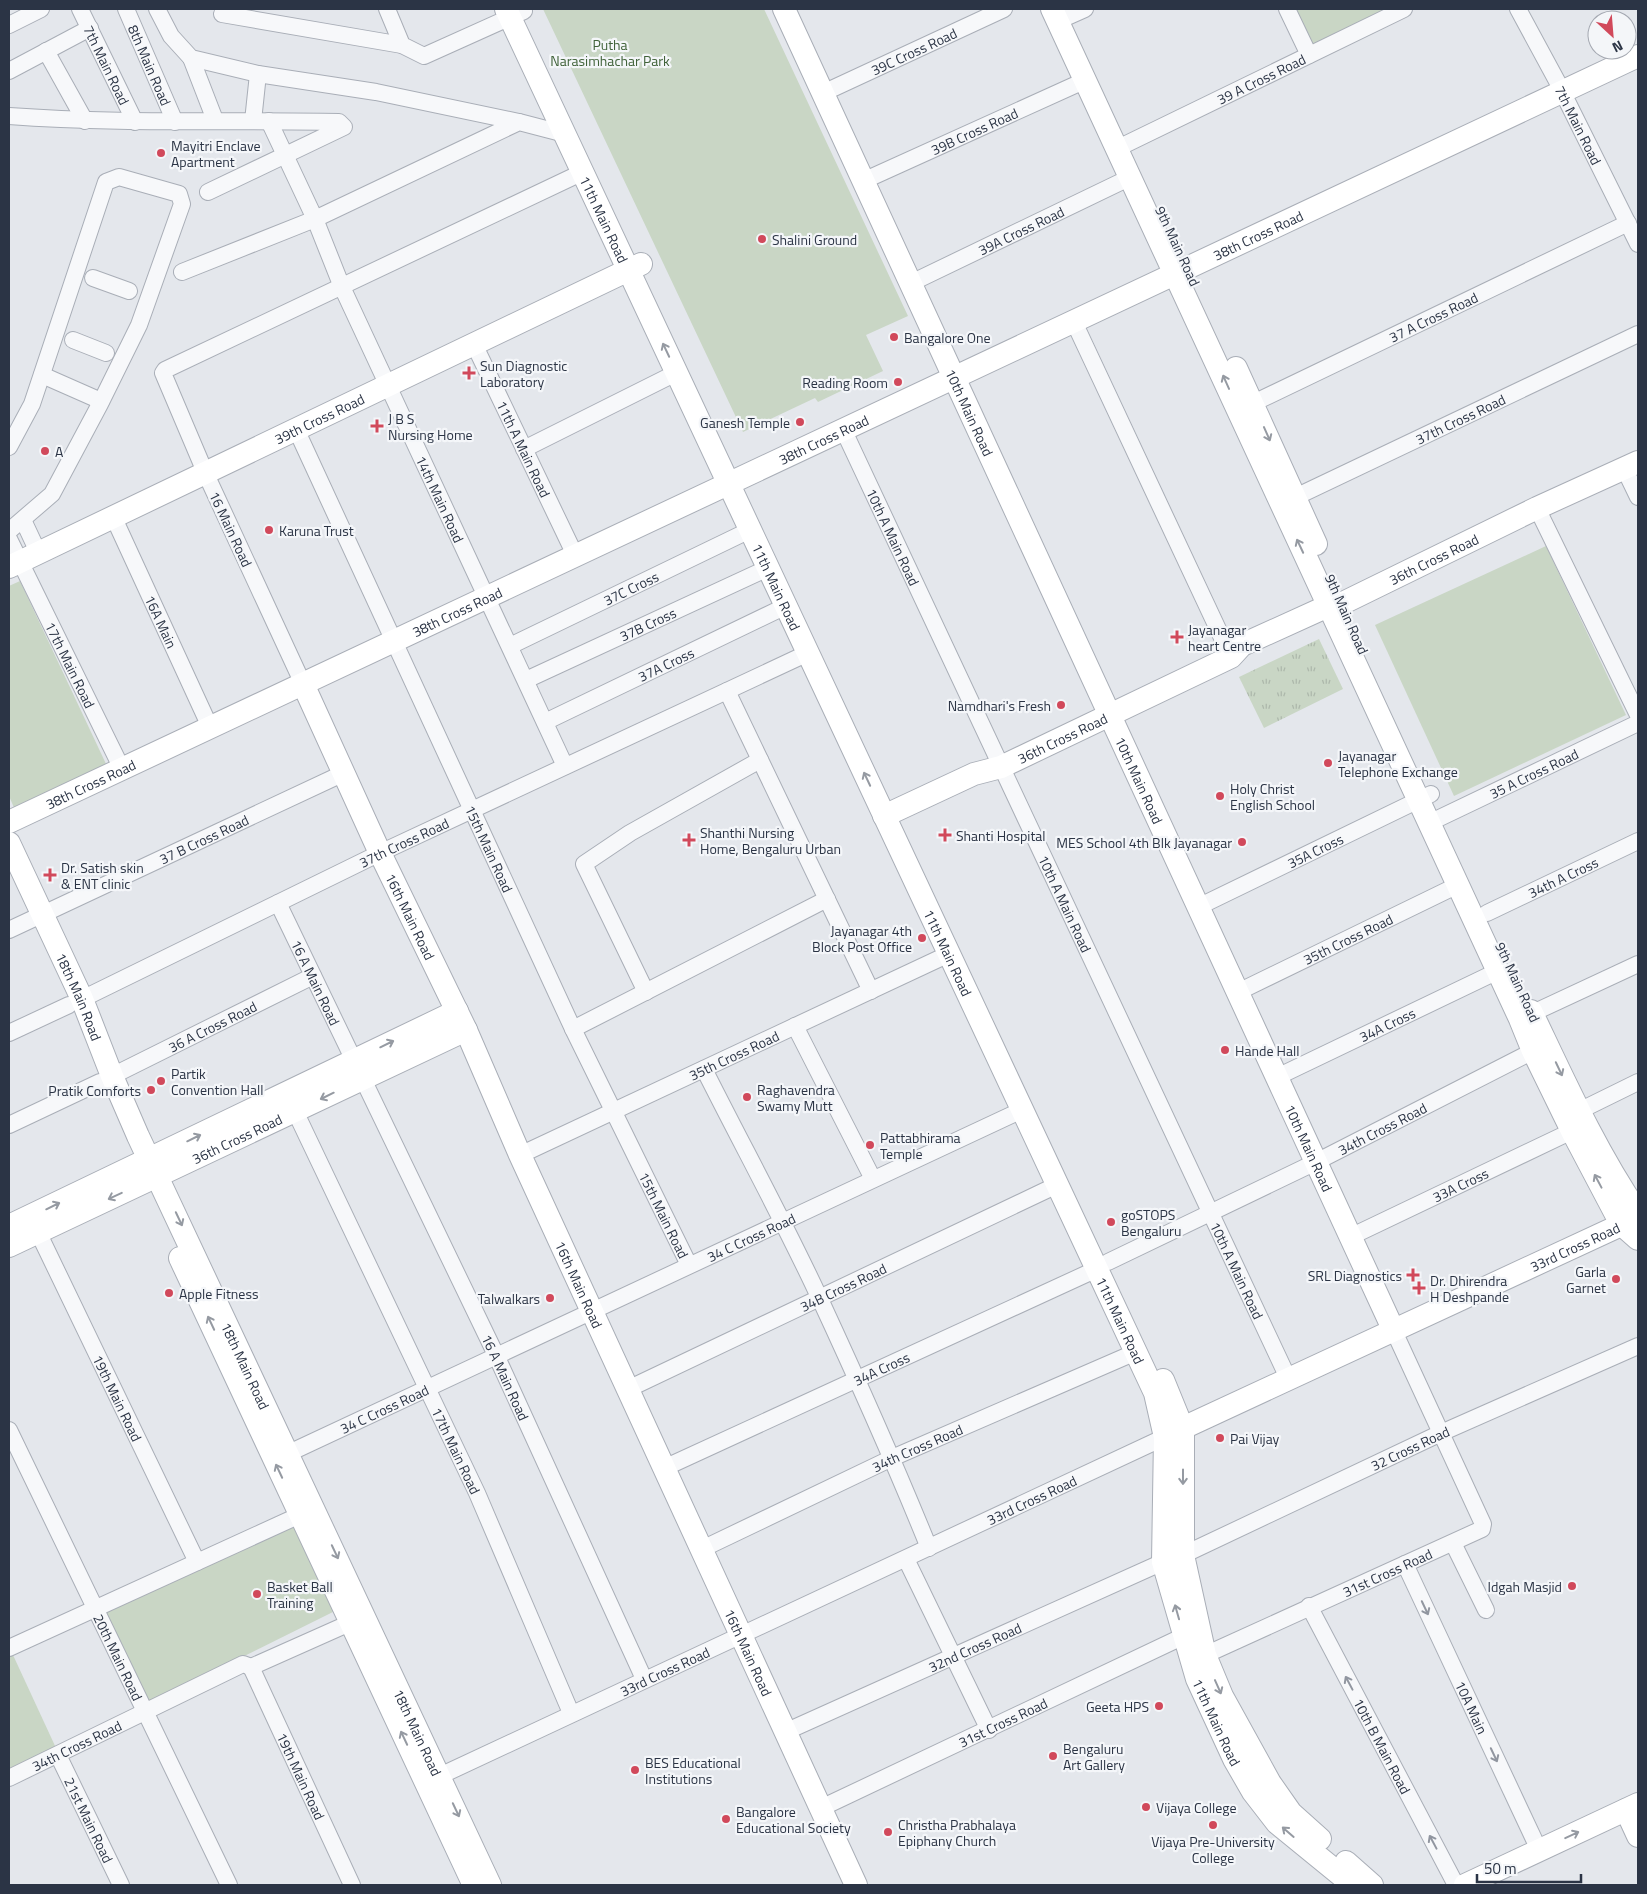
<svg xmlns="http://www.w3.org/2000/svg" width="1647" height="1894" viewBox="0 0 1647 1894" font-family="'Titillium Web',sans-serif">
<defs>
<pattern id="grass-tufts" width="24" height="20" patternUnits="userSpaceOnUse" patternTransform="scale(1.25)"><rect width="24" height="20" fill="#c9d6c5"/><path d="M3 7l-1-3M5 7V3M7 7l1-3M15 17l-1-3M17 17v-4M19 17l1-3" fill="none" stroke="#adb8ab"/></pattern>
</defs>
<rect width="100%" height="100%" fill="#e4e7ec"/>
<path fill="url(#grass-tufts)" d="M1319 639 1343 689 1264 728 1239 677Z"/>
<g fill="#c9d6c5">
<path d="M543 9H764L908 316 866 335 883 371 818 402 815 398 743 432Z"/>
<path d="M1290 9H1388L1309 48Z"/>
<path d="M1546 546 1626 715 1454 796 1375 625Z"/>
<path d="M20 581 107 766 15 810 9 796V586Z"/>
<path d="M302 1521 341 1608 148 1704 105 1613Z"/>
<path d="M13 1655 56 1748 9 1771V1657Z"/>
</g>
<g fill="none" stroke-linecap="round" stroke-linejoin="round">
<g stroke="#a9aeb7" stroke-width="18">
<g id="street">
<path id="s1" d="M80 9 135 122"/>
<path id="s2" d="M126 9 175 122"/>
<path d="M157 9 171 36 191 58 258 74 376 92 519 122"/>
<path d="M387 9 402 45 424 56 524 11"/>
<path d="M1287 9 1309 55"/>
<path id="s3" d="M1518 9 1558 83 1638 244"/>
<path d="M222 14 402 45"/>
<path d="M1058 21 1085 9"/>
<path d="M9 25 41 9"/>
<path d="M46 51 85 121"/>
<path d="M191 58 215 120"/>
<path d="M9 71 90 28"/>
<path id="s4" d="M823 93 1004 9"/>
<path d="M9 116C119 124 229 120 339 122L344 127 208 192"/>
<path d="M253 121 258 74"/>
<path id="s5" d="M269 121 315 219 342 287 565 766"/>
<path id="s6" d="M1118 148 1404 9"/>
<path id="s7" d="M863 181 1086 80"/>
<path d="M182 272 315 219 519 122 565 134"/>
<path d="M93 278 129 291"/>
<path id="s8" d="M911 283 1131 177"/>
<path d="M1074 322 1231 657"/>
<path d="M73 340 106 353"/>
<path id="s9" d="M474 344 575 555"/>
<path d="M42 375 101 401"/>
<path id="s10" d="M1243 408 1628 223"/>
<path id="s11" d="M296 429 573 1029 689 1265"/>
<path id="s12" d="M843 429 1288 1378"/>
<path d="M9 447 32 404 106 182 119 177 179 194 182 204 139 325 100 404 52 494 9 531"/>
<path d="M524 449 676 373"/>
<path d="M1624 468 1638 497"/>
<path id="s13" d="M1285 502 1638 334"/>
<path d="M1537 508 1638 715"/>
<path id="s14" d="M113 516 210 727"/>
<path d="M23 520 38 552"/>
<path id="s15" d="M9 539 122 769"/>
<path id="s16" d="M510 646 750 530"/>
<path id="s17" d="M526 680 768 568"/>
<path d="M303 684 205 472 163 373 165 370 583 172"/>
<path d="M727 691 871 991"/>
<path id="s18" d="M545 722 786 606"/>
<path id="s19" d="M1429 823 1638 723"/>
<path id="s20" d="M278 903 496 1355 644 1679"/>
<path id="s21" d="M1198 907 1431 794"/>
<path id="s22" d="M1487 913 1638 841"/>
<path id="s23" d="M9 930 344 773"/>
<path d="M646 992 584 864 630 833 760 760"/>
<path id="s24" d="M1238 992 1458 885"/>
<path id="s25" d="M82 999 380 853 808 653"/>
<path d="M1522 1018 1638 964"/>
<path d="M795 1026 873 1179"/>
<path d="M573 1029 827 899"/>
<path d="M9 1033 69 1005"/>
<path d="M704 1069C742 1145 784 1221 820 1299 858 1381 895 1464 929 1548"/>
<path id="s26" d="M112 1076 313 976"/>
<path id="s27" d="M1277 1077 1498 971"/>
<path id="s28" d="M295 1111 477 1493 571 1713"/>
<path d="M1579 1111 1638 1082"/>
<path d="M9 1125 100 1082"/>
<path id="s29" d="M520 1155 949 954"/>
<path id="s30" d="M38 1232 197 1562"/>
<path id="s31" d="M1350 1237 1572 1131"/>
<path id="s32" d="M1108 1262 1316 1162 1543 1046"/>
<path id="s33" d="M628 1389 1057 1185"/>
<path id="s34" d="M9 1430 229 1885"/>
<path id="s35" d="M289 1453 1022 1110"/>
<path id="s36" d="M664 1468 1097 1269"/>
<path d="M1453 1543 1486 1610"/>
<path id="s37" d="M702 1549 892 1458 1136 1352"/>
<path id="s38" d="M1183 1555 1441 1433 1638 1346"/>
<path d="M906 1559 989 1730"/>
<path id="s39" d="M1405 1564 1539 1850"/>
<path id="s40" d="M1309 1606 1456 1885"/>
<path d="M9 1648 300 1515"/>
<path id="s41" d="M1205 1655 1482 1529 1483 1524 1393 1329"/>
<path id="s42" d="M251 1667 352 1885"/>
<path d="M251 1667 361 1618"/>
<path id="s43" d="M785 1732 1163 1562"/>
<path id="s44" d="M58 1755 121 1885"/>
<path id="s45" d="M9 1778 243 1664 251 1667"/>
<path id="s46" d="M429 1781 1165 1437"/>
<path id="s47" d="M821 1808 1184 1636"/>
</g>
</g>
<g stroke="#a9aeb7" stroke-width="24">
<g id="secondary">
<path id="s48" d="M506 9 1155 1393 1165 1437 1163 1562 1197 1679 1234 1759 1253 1792 1277 1823 1353 1885"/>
<path id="s49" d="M784 9 1393 1329"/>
<path d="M1052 9 1520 1019 1533 1051 1572 1131 1621 1224 1638 1239"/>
<path d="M1236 368 1316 544"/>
<path id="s50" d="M9 567 641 264"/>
<path id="s51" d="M303 684 380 853 466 1030 520 1155 856 1885"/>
<path id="s52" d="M884 816 974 774 1001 767 1231 657 1242 645 1328 606 1343 603 1537 508 1638 462"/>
<path id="s53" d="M9 822 1638 56"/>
<path id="s54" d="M9 843 82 999 112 1076 138 1136 490 1885"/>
<path d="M1531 1011C1564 1080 1595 1150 1638 1213"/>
<path d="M9 1226 457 1011"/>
<path id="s55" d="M9 1246 466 1030"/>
<path d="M180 1258 471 1879"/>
<path d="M1163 1380 1183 1429V1555L1205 1655 1222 1696 1270 1783 1291 1813 1320 1839"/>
<path id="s56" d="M1170 1434 1636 1218"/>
<path d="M1626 1810 1638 1836"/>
<path d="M1346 1862 1372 1885"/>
<path d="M1465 1885 1638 1804"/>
</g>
</g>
<use href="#street" stroke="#f7f8fa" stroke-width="16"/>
<use href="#secondary" stroke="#fff" stroke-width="22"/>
</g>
<defs><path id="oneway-shaft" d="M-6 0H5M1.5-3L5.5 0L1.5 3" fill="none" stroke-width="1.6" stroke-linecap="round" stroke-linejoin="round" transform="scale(1.25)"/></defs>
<g stroke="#959aa2">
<use href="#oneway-shaft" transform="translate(666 350) rotate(-115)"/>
<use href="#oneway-shaft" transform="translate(1226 382) rotate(-114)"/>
<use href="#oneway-shaft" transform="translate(1267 434) rotate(66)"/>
<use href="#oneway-shaft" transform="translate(1300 546) rotate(-115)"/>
<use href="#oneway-shaft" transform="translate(867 779) rotate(-115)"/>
<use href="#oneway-shaft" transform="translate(387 1044) rotate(-26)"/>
<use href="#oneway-shaft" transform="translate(1559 1069) rotate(65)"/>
<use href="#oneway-shaft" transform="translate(327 1096) rotate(154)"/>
<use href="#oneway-shaft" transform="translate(194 1138) rotate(-26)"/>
<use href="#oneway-shaft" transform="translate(1598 1181) rotate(-118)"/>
<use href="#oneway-shaft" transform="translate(115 1196) rotate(155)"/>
<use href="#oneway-shaft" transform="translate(53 1206) rotate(-26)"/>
<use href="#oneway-shaft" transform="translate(179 1219) rotate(65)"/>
<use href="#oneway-shaft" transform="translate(211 1323) rotate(-115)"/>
<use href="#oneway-shaft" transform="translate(279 1471) rotate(-115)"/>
<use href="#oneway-shaft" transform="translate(1183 1477) rotate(90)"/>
<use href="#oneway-shaft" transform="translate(335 1552) rotate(65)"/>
<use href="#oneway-shaft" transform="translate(1177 1612) rotate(-106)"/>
<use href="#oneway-shaft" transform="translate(1218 1687) rotate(66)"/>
<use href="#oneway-shaft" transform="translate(404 1738) rotate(-115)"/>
<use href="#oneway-shaft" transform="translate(456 1810) rotate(65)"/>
<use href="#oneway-shaft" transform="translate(1288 1832) rotate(-139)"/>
<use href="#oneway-shaft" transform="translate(1572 1835) rotate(-25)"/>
</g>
<g stroke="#9196a0">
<use href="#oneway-shaft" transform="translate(1425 1608) rotate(65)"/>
<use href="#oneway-shaft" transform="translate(1349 1683) rotate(-118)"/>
<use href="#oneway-shaft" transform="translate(1494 1755) rotate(65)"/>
<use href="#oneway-shaft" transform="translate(1433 1842) rotate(-118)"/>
</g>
<g fill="#d1495b" stroke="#f4f6f9" stroke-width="2">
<circle cx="161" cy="153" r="5"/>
<circle cx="762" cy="239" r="5"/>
<circle cx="894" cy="337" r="5"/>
<path d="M466.5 365.5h5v5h5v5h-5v5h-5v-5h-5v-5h5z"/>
<circle cx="898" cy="382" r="5"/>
<circle cx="800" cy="422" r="5"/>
<path d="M374.5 418.5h5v5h5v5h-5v5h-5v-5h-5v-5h5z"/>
<circle cx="45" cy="451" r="5"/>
<circle cx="269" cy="530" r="5"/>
<path d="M1174.5 629.5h5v5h5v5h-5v5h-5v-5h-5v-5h5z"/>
<circle cx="1061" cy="705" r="5"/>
<circle cx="1328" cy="763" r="5"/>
<circle cx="1220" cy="796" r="5"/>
<path d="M942.5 827.5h5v5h5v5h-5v5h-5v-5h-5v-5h5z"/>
<path d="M686.5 832.5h5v5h5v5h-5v5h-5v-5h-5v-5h5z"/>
<circle cx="1242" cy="842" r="5"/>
<path d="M47.5 867.5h5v5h5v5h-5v5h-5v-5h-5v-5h5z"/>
<circle cx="922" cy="938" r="5"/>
<circle cx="1225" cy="1050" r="5"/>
<circle cx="161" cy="1081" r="5"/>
<circle cx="151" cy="1090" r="5"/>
<circle cx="747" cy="1097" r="5"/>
<circle cx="870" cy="1145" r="5"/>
<circle cx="1111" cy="1222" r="5"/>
<path d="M1410.5 1267.5h5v5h5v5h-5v5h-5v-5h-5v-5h5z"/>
<circle cx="1616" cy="1279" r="5"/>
<path d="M1416.5 1280.5h5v5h5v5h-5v5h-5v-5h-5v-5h5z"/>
<circle cx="169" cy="1293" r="5"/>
<circle cx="550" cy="1298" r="5"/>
<circle cx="1220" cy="1438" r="5"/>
<circle cx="1572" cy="1586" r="5"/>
<circle cx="257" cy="1594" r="5"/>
<circle cx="1159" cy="1706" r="5"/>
<circle cx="1053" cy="1756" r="5"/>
<circle cx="635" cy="1770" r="5"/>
<circle cx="1146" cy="1807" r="5"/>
<circle cx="726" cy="1819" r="5"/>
<circle cx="1213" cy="1825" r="5"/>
<circle cx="888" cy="1832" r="5"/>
</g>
<g text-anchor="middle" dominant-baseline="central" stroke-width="4.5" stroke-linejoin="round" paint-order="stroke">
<g font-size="14" fill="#3f6138" stroke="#f4f6f9">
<text x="610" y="44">Putha<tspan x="610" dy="16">Narasimhachar Park</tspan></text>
</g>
<g font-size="14" fill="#2b3445" stroke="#f4f6f9">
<text stroke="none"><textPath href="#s4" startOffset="100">39C Cross Road</textPath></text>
<text stroke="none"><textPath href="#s1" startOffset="62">7th Main Road</textPath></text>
<text stroke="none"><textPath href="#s2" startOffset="61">8th Main Road</textPath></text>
<text stroke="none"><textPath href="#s6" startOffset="159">39 A Cross Road</textPath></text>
<text stroke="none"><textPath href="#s3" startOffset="131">7th Main Road</textPath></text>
<text stroke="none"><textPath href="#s7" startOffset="122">39B Cross Road</textPath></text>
<text stroke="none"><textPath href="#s48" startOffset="232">11th Main Road</textPath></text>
<text stroke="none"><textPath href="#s8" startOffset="122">39A Cross Road</textPath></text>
<text stroke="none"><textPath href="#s53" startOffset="1380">38th Cross Road</textPath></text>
<text transform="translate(1178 246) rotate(65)">9th Main Road</text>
<text stroke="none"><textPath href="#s10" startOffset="211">37 A Cross Road</textPath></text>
<text stroke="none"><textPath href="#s49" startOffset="444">10th Main Road</textPath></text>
<text stroke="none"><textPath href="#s50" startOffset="344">39th Cross Road</textPath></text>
<text stroke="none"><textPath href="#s13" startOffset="194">37th Cross Road</textPath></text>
<text stroke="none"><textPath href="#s53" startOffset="900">38th Cross Road</textPath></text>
<text stroke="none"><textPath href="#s9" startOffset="116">11th A Main Road</textPath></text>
<text stroke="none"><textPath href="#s5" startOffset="415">14th Main Road</textPath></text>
<text transform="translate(231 529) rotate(65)">16 Main Road</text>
<text stroke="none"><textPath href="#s12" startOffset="119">10th A Main Road</textPath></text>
<text stroke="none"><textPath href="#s52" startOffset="609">36th Cross Road</textPath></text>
<text stroke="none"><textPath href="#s48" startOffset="638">11th Main Road</textPath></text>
<text stroke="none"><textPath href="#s16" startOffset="134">37C Cross</textPath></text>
<text stroke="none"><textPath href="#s53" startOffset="495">38th Cross Road</textPath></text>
<text transform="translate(1347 614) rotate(66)">9th Main Road</text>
<text stroke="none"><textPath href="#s14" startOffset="116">16A Main</textPath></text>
<text stroke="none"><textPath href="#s17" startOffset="134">37B Cross</textPath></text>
<text stroke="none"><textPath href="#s18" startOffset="134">37A Cross</textPath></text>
<text stroke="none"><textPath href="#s15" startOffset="140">17th Main Road</textPath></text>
<text stroke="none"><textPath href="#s52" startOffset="195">36th Cross Road</textPath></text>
<text stroke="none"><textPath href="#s19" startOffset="116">35 A Cross Road</textPath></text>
<text stroke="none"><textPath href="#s49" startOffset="849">10th Main Road</textPath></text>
<text stroke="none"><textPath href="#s53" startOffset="90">38th Cross Road</textPath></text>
<text stroke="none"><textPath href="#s23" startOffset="215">37 B Cross Road</textPath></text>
<text stroke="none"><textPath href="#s25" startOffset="358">37th Cross Road</textPath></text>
<text stroke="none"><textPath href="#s11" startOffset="462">15th Main Road</textPath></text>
<text stroke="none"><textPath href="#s21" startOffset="130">35A Cross</textPath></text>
<text stroke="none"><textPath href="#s22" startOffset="84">34th A Cross</textPath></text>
<text stroke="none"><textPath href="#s12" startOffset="524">10th A Main Road</textPath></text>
<text stroke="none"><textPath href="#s51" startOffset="256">16th Main Road</textPath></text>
<text stroke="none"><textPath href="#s24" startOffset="122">35th Cross Road</textPath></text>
<text stroke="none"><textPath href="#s48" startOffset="1042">11th Main Road</textPath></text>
<text stroke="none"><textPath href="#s20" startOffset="88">16 A Main Road</textPath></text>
<text transform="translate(1518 982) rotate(65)">9th Main Road</text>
<text stroke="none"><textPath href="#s54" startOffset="169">18th Main Road</textPath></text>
<text stroke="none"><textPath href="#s27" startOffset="122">34A Cross</textPath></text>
<text stroke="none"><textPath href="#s26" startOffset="112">36 A Cross Road</textPath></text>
<text stroke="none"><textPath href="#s29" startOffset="236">35th Cross Road</textPath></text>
<text stroke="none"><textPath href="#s32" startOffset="305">34th Cross Road</textPath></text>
<text stroke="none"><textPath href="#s55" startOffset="252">36th Cross Road</textPath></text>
<text stroke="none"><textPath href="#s49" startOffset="1254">10th Main Road</textPath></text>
<text stroke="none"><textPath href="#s31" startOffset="122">33A Cross</textPath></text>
<text stroke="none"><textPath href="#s11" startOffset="868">15th Main Road</textPath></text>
<text stroke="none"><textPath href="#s35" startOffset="510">34 C Cross Road</textPath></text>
<text stroke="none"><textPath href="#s56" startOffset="446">33rd Cross Road</textPath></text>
<text stroke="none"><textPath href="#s12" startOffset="929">10th A Main Road</textPath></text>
<text stroke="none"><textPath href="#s51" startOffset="661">16th Main Road</textPath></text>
<text stroke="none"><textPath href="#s33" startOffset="238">34B Cross Road</textPath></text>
<text stroke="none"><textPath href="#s48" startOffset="1448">11th Main Road</textPath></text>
<text stroke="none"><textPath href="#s54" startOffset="574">18th Main Road</textPath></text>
<text stroke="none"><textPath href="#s36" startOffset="239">34A Cross</textPath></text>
<text stroke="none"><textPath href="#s20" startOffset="526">16 A Main Road</textPath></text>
<text stroke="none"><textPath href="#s30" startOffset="184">19th Main Road</textPath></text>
<text stroke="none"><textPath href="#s35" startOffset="105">34 C Cross Road</textPath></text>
<text stroke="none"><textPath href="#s37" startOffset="238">34th Cross Road</textPath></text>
<text stroke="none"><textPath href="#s38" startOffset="251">32 Cross Road</textPath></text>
<text stroke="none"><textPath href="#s28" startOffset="376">17th Main Road</textPath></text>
<text stroke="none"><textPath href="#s46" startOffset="665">33rd Cross Road</textPath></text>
<text stroke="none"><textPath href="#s41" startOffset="200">31st Cross Road</textPath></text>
<text stroke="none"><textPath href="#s43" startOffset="208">32nd Cross Road</textPath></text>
<text stroke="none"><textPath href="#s51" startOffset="1066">16th Main Road</textPath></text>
<text stroke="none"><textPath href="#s34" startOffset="252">20th Main Road</textPath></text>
<text stroke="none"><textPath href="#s46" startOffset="260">33rd Cross Road</textPath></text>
<text stroke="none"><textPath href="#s39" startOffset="158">10A Main</textPath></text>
<text stroke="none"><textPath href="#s48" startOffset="1868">11th Main Road</textPath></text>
<text stroke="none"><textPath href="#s47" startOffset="201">31st Cross Road</textPath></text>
<text stroke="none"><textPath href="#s54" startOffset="979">18th Main Road</textPath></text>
<text stroke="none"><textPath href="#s45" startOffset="75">34th Cross Road</textPath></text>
<text stroke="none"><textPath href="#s40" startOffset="158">10th B Main Road</textPath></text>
<text stroke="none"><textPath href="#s42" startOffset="120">19th Main Road</textPath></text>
<text stroke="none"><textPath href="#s44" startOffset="72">21st Main Road</textPath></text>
</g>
<g font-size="14" fill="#2b3445" stroke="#f4f6f9" text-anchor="start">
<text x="171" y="145">Mayitri Enclave<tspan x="171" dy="16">Apartment</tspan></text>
<text x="772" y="239">Shalini Ground</text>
<text x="904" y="337">Bangalore One</text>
<text x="480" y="365">Sun Diagnostic<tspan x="480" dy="16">Laboratory</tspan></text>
<text x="888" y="382" text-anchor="end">Reading Room</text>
<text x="388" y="418">J B S<tspan x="388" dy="16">Nursing Home</tspan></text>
<text x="790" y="422" text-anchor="end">Ganesh Temple</text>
<text x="55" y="451">A</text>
<text x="279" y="530">Karuna Trust</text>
<text x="1188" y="629">Jayanagar<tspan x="1188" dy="16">heart Centre</tspan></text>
<text x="1051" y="705" text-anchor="end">Namdhari's Fresh</text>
<text x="1338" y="755">Jayanagar<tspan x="1338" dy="16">Telephone Exchange</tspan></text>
<text x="1230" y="788">Holy Christ<tspan x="1230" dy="16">English School</tspan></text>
<text x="700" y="832">Shanthi Nursing<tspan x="700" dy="16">Home, Bengaluru Urban</tspan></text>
<text x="956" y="835">Shanti Hospital</text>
<text x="1232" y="842" text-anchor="end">MES School 4th Blk Jayanagar</text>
<text x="61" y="867">Dr. Satish skin<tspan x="61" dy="16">&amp; ENT clinic</tspan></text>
<text x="912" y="930" text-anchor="end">Jayanagar 4th<tspan x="912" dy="16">Block Post Office</tspan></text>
<text x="1235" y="1050">Hande Hall</text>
<text x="171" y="1073">Partik<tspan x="171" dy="16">Convention Hall</tspan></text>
<text x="757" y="1089">Raghavendra<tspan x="757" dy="16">Swamy Mutt</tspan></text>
<text x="141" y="1090" text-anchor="end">Pratik Comforts</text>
<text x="880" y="1137">Pattabhirama<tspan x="880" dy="16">Temple</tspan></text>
<text x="1121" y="1214">goSTOPS<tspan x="1121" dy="16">Bengaluru</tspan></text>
<text x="1606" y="1271" text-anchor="end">Garla<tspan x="1606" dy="16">Garnet</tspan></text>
<text x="1402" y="1275" text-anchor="end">SRL Diagnostics</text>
<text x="1430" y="1280">Dr. Dhirendra<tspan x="1430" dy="16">H Deshpande</tspan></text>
<text x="179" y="1293">Apple Fitness</text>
<text x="540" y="1298" text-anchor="end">Talwalkars</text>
<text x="1230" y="1438">Pai Vijay</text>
<text x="267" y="1586">Basket Ball<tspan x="267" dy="16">Training</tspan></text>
<text x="1562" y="1586" text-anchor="end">Idgah Masjid</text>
<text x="1149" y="1706" text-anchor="end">Geeta HPS</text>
<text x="1063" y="1748">Bengaluru<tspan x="1063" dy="16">Art Gallery</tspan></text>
<text x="645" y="1762">BES Educational<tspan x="645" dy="16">Institutions</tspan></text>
<text x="1156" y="1807">Vijaya College</text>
<text x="736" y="1811">Bangalore<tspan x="736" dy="16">Educational Society</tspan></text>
<text x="898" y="1824">Christha Prabhalaya<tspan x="898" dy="16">Epiphany Church</tspan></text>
<text x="1213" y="1841" text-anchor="middle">Vijaya Pre-University<tspan x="1213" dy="16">College</tspan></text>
</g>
</g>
<rect width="1647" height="1894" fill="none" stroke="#2b3445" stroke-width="20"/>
<g transform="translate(1612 35) rotate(154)"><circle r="24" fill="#f4f6f9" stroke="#a4a8b1"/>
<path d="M0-4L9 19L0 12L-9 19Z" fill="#d1495b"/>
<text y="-8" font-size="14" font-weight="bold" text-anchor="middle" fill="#2b3445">N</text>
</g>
<path d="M1477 1874v8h104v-8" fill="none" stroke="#2b3445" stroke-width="2.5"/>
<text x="1484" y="1874" font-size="15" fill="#2b3445" stroke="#f4f6f9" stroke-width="4" paint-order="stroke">50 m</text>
</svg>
